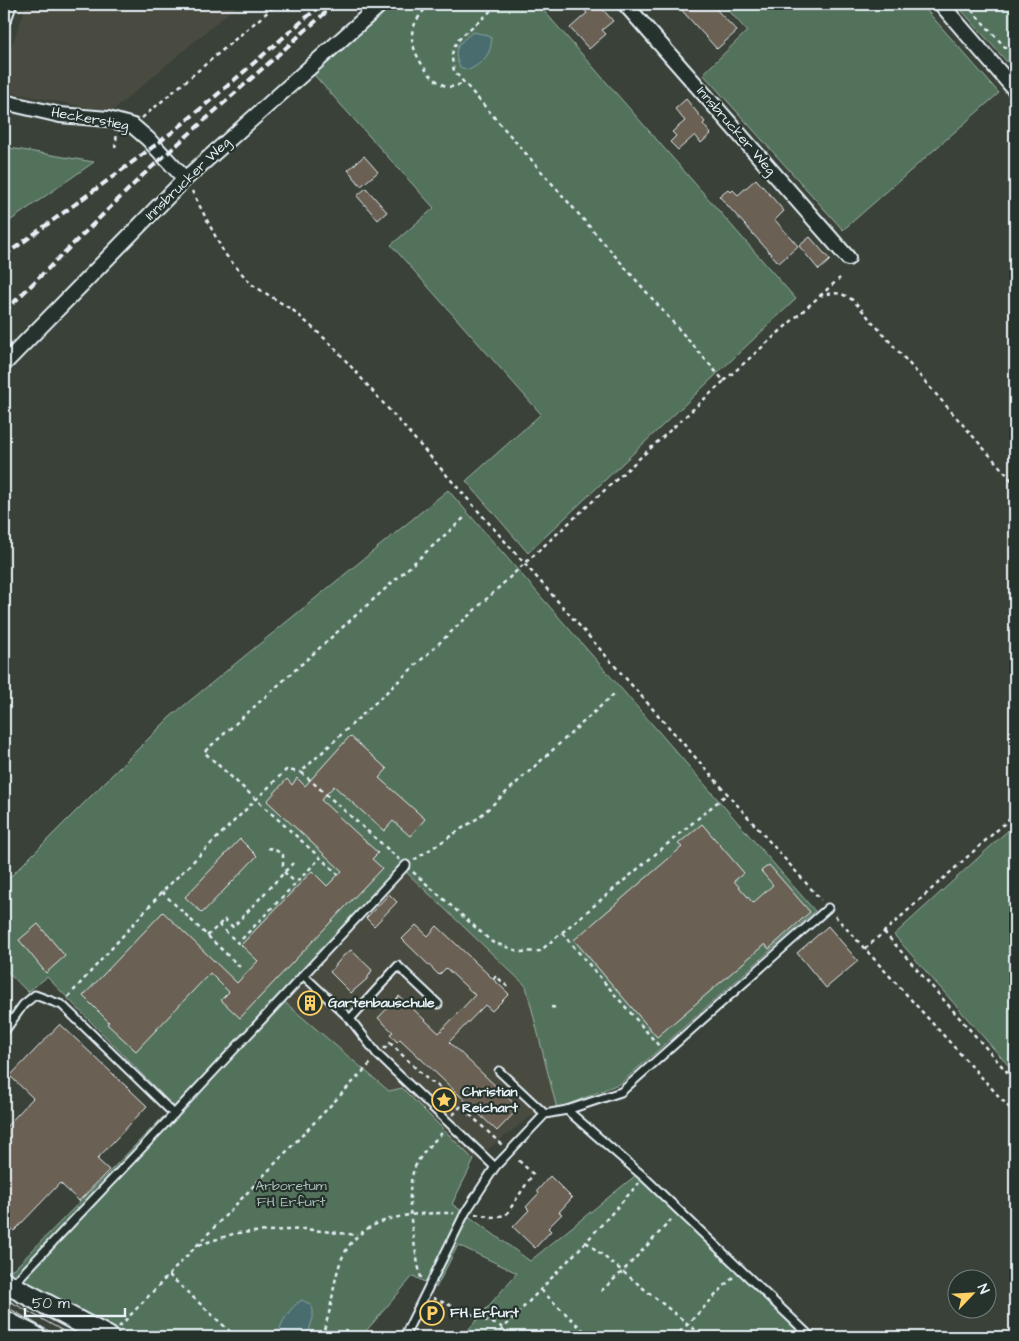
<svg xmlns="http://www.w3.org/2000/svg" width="1019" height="1341" viewBox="0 0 1019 1341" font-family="'Architects Daughter',sans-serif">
<rect width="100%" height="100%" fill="#3a4138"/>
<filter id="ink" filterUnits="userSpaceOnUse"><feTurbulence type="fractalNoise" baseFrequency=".02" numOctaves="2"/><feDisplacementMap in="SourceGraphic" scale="10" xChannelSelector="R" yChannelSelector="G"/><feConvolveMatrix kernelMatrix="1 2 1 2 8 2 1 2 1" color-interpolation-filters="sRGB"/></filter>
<g filter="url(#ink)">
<g fill="#484b40">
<path d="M27 4H239L111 112 4 91V66Z"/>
<path d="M404 870 526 986 557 1109 530 1117 474 1160 402 1088 389 1091 281 999Z"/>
</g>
<g fill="#52725c" stroke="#9db2aa">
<path d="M394 4H538L796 299 528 553 466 481 541 414 391 245 434 208 314 75Z"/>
<path d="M723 4H921L999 93 843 230 703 74 747 31Z"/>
<path d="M956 4H1015V71Z"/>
<path d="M4 147 94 162 4 225Z"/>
<path d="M448 490 815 911 621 1083 557 1109 526 986 405 871 281 999 389 1091 402 1088 474 1160 452 1204 530 1261 636 1175 804 1337H462L517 1273 458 1245 436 1288 413 1276 361 1337H124L6 1272 16 1267 162 1118 176 1109 47 977 28 992 4 969V883L170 717Z"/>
<path d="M1015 824V1073L894 935Z"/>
</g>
<g fill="#496c6e" stroke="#89a1a5">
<path d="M473 32 487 35 491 38C493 53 481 65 468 70L460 67C451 49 459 43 473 32Z"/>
<path d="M302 1300 311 1305 313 1310V1318L307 1337H278C279 1324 291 1306 302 1300Z"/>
</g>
<g fill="#6a6152" stroke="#e8f1f8">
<path d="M579 4H598L613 21 602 30 606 34 589 49 570 28 587 13Z"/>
<path d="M676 4H711L737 31 717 49Z"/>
<path d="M686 99 705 122 703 124 711 134 701 143 695 135 678 150 670 142 676 136 672 132 685 121 675 109Z"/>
<path d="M364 156 378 172 361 186 348 170Z"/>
<path d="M756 179 784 211 775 220 798 246 779 263 719 196 728 189 731 192 733 190 738 195Z"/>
<path d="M366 188 387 212 378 220 357 196Z"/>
<path d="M810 237 830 260 819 270 799 246Z"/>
<path d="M350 736 387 769 379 778 425 819 410 836 393 821 384 831 334 786 321 800 378 853 372 859 382 868 240 1018 221 1000 229 992 210 973 136 1051 107 1024 109 1022 83 996 163 912 237 983 258 961 241 945 312 871 327 886 342 871 267 801 287 779 292 785 297 778 305 786Z"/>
<path d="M702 824 744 873 734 881 753 903 773 885 761 871 769 865 810 912 769 949 765 944 657 1037 574 940 682 847 678 844Z"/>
<path d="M240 839 257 856 202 913 185 897Z"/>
<path d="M389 894 397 902 374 926 366 918Z"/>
<path d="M38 924 65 956 46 973 19 940Z"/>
<path d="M416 925 428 936 437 926 509 994 492 1011 485 1005 449 1042 519 1108 497 1131 400 1039 397 1042 390 1034 393 1032 378 1018 399 996 439 1033 475 995 446 968 439 975 402 939Z"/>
<path d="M828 926 858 961 826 988 797 953Z"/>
<path d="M351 950 372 970 367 979 351 993 330 972 343 956Z"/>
<path d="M309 993 320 1004 312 1013 300 1002Z"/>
<path d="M60 1024 147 1106 97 1159 109 1170 79 1201 60 1183 14 1231 4 1221V1129L33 1098 10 1076Z"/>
<path d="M550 1176 572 1198 559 1212 562 1214 548 1228 551 1231 535 1248 513 1227 529 1210 526 1207 539 1193 537 1191Z"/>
</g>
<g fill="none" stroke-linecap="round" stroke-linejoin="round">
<g stroke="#e8f1f8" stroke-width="11">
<g id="service">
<path d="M303 975 350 1019 398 966 438 1004"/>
<path d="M350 1019 378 1055 495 1167"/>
<path d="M4 1032 23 1005 35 995 62 1005 174 1114 19 1278 14 1286"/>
<path d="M499 1071 545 1114"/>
<path d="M567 1110 644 1177 811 1337"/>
<path d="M174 1114 406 865"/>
<path d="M404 1337 465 1213 495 1167 545 1114 567 1110 621 1092 828 908"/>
</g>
</g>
<g stroke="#e8f1f8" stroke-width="18">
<g id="minor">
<path d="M625 4 848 258"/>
<path d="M941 4 1015 90"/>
<path d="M4 18 9 4"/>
<path d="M4 102 60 115 108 119 133 126 148 139 185 179"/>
<path d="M4 364 185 179 381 4"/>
</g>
</g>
<g stroke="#e8f1f8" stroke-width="24">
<g id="secondary">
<path d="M4 1282 108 1337"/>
<path d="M4 1321 35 1337"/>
</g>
</g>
<g stroke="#e8f1f8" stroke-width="2.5" stroke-dasharray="4 4" stroke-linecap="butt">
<path d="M430 4C424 9 415 21 413 29 407 47 428 80 446 86 452 88 458 85 464 83"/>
<path d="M966 4 1015 58"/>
<path d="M142 118 277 4"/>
<path d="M115 148 117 133"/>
<path d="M192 191 224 253 251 284 294 311 332 345 821 900"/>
<path d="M819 296C835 292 840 291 854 301L1015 484"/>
<path d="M724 381 840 278"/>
<path d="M268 848 274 849 283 855V867L286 870"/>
<path d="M400 860 301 772 524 564 724 381 454 71C453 66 452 60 452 55 455 32 485 23 495 4"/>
<path d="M414 860 478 818 614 694"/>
<path d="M284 872 296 883"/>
<path d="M413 872 492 942 521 952 540 951 727 794"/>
<path d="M339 875 204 752 465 517"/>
<path d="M162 892 242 969"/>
<path d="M835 916 1015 1114"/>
<path d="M219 925 224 919 233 927 293 863"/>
<path d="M884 932 1015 1081"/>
<path d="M562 933 659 1046"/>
<path d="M207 936 219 925 238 943 320 858"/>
<path d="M865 949 1015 814"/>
<path d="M493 979 496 976 509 988"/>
<path d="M68 997 162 892 286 770 301 772"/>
<path d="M551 1007 559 1008"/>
<path d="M384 1049 390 1043 430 1082 436 1084 459 1108"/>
<path d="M453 1115 461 1106 503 1146"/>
<path d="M475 1214 493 1217 506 1215 533 1174 516 1158"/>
<path d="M586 1242 704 1337"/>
<path d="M199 1245 236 1233 304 1229 357 1235"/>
<path d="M169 1275 236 1337"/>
<path d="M421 1278C415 1250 403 1194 415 1167 421 1153 433 1142 444 1131"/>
<path d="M541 1290 590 1337"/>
<path d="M601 1291 623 1271 673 1218"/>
<path d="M433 1298 504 1328"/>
<path d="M119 1327 372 1062"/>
<path d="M124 1334 131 1337"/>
<path d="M322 1337C325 1326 329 1315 331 1304 334 1288 336 1271 343 1256 363 1214 414 1213 454 1213"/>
<path d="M495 1337 586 1242 639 1183"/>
<path d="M674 1337 688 1324 733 1277"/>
</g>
<use href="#service" stroke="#26332d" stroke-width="7"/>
<use href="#minor" stroke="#26332d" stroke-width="14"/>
<use href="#secondary" stroke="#26332d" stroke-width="20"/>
<g stroke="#e8f1f8" stroke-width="1">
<path d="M4 1298 74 1337"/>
<path d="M12 1310 56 1335"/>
</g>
<g stroke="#e8f1f8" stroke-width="4" stroke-dasharray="8 4" stroke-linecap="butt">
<path d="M4 256C61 214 119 173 175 130 225 89 273 46 322 4"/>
<path d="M4 312 143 175 335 4"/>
</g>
</g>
</g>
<defs>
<g id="building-ring" transform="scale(1.25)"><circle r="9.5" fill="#26332d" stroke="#ffd166" stroke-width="1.5"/><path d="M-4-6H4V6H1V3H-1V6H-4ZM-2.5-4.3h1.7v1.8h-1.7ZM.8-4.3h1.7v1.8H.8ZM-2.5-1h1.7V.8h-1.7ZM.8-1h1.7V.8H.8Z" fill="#ffd166"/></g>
<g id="sight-ring" transform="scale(1.25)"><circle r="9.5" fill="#26332d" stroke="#ffd166" stroke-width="1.5"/><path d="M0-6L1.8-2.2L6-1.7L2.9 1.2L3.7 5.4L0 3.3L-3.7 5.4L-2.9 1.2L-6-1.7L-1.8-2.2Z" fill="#ffd166"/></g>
<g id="parking-ring" transform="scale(1.25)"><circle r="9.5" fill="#26332d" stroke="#ffd166" stroke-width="1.5"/><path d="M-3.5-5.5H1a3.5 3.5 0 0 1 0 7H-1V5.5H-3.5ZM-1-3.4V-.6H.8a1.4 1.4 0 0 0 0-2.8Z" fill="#ffd166"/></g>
</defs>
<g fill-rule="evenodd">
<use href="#building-ring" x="310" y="1003"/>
<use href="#sight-ring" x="444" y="1100"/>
<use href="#parking-ring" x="432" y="1313"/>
</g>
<g text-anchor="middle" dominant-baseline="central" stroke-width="4.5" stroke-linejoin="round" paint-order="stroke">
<g font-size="14" fill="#e8f1f8" stroke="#26332d">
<text transform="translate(90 119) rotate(10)">Heckerstieg</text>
<text transform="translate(736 131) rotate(49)">Innsbrucker Weg</text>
<text transform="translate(188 179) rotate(-44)">Innsbrucker Weg</text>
</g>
<g font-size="14" font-weight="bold" fill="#e8f1f8" stroke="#26332d" text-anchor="start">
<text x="328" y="1003">Gartenbauschule</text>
<text x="462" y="1092">Christian<tspan x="462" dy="16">Reichart</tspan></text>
<text x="450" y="1313">FH Erfurt</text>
</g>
<g font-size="14" fill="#acbeba" stroke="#26332d">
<text x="291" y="1186">Arboretum<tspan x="291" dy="16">FH Erfurt</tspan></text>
</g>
</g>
<rect width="1019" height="1341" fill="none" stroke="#26332d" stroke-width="20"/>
<rect x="10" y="10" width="999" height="1321" fill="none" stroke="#e8f1f8" stroke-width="2" filter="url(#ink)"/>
<g transform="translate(972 1294) rotate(65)"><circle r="24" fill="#26332d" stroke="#747f7e"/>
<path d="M0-4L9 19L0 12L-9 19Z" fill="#ffd166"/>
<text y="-8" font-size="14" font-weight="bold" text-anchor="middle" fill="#e8f1f8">N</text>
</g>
<path d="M25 1308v8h100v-8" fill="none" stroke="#e8f1f8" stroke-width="2.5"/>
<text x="32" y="1308" font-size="15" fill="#e8f1f8" stroke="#26332d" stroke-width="4" paint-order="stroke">50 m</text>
</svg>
